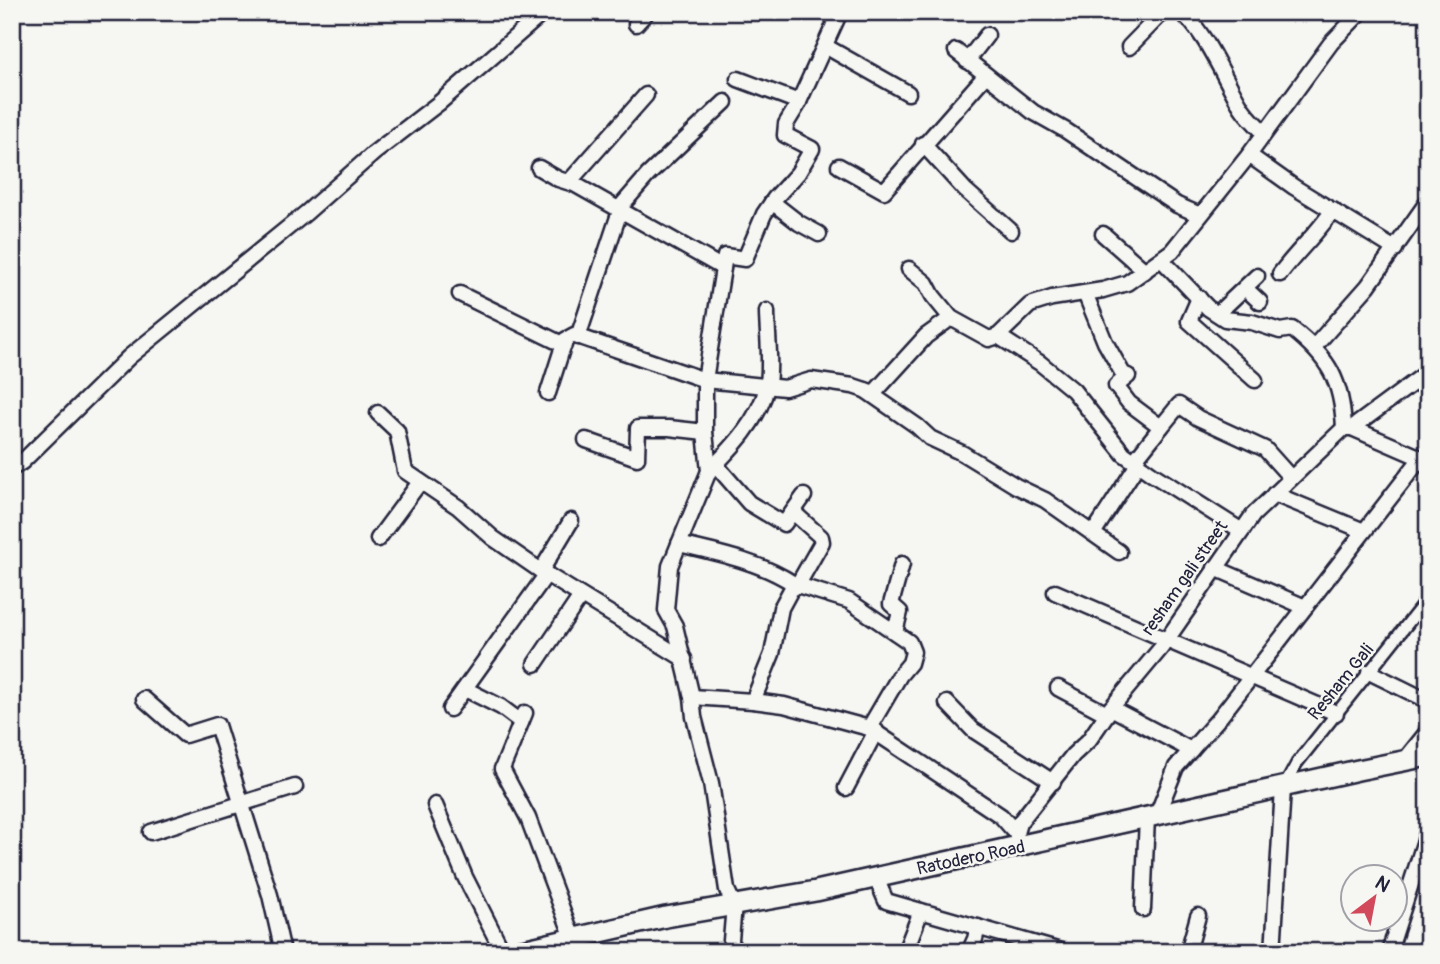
<svg xmlns="http://www.w3.org/2000/svg" width="1440" height="964" viewBox="0 0 1440 964" font-family="Pangolin,sans-serif">
<rect width="100%" height="100%" fill="#f6f6f2"/>
<filter id="ink" filterUnits="userSpaceOnUse"><feTurbulence type="fractalNoise" baseFrequency=".0143" numOctaves="2"/><feDisplacementMap in="SourceGraphic" scale="14" xChannelSelector="R" yChannelSelector="G"/><feConvolveMatrix kernelMatrix="1 2 1 2 8 2 1 2 1" color-interpolation-filters="sRGB"/></filter>
<g filter="url(#ink)">
<g fill="none" stroke-linecap="round" stroke-linejoin="round">
<g stroke="#22223b" stroke-width="15">
<path id="pedestrian" d="M1284 787 1297 763 1428 598"/>
</g>
<g stroke="#22223b" stroke-width="19">
<g id="minor">
<path d="M1180 12C1204 27 1226 83 1242 108 1248 117 1257 125 1264 133"/>
<path d="M636 24 647 12"/>
<path d="M825 46 908 93"/>
<path d="M1129 47 1163 12"/>
<path d="M956 51 1033 112 1065 130 1177 205 1200 215"/>
<path d="M967 61 987 35"/>
<path d="M738 79 799 102"/>
<path d="M923 144 965 190 1011 231"/>
<path d="M1249 155 1294 187 1395 249"/>
<path d="M839 166 884 191 986 75"/>
<path d="M539 168 558 179 574 184 723 268"/>
<path d="M569 182 646 95"/>
<path d="M772 202 799 223 819 234"/>
<path d="M1103 234 1145 271"/>
<path d="M1161 259 1208 308 1225 319 1252 322 1280 331 1292 329C1329 358 1342 381 1344 428"/>
<path d="M909 269 926 283 933 296 951 318 989 339 998 336 1030 305 1052 298 1103 290 1127 283 1172 251 1249 155 1331 43 1361 12"/>
<path d="M1280 274C1297 251 1317 234 1333 210"/>
<path d="M1245 288 1260 302"/>
<path d="M1085 293 1105 342 1123 374 1128 376 1116 386 1129 403 1161 427 1179 405 1198 418 1265 449 1291 478"/>
<path d="M460 294 564 345"/>
<path d="M1199 298 1189 321 1255 380"/>
<path d="M1218 313 1257 276"/>
<path d="M998 336 1040 363 1073 390 1124 454 1152 474 1242 531"/>
<path d="M578 337 622 205 648 175 725 102"/>
<path d="M1314 347 1368 286 1428 201"/>
<path d="M865 390 917 426 930 438 962 453 1016 486 1045 500 1119 552"/>
<path d="M548 393 565 340 574 335 705 380 785 388 811 380 853 386 874 393 926 336 951 318"/>
<path d="M378 413 397 431 405 471 458 507 493 538 541 571 684 659"/>
<path d="M1352 428 1428 372"/>
<path d="M586 440 637 458 638 428H669L705 432"/>
<path d="M1134 461 1161 427"/>
<path d="M715 464 749 503 784 524 804 496"/>
<path d="M12 468 22 462 129 357 306 213 374 153 439 103 544 12"/>
<path d="M709 471C732 448 759 420 767 387 772 369 767 331 767 311"/>
<path d="M1274 494 1364 531"/>
<path d="M793 512 821 537 822 542 797 586"/>
<path d="M1094 532 1138 464"/>
<path d="M378 539 420 482"/>
<path d="M679 544C717 553 761 562 794 584L781 608 772 654 753 701"/>
<path d="M1215 568 1305 607"/>
<path d="M541 571 571 521"/>
<path d="M794 584 849 601 909 642 913 652 910 663 900 675 869 728"/>
<path d="M1055 592 1336 713"/>
<path d="M895 632 900 612 891 604 902 564"/>
<path d="M535 664 581 596"/>
<path d="M1369 672 1428 701"/>
<path d="M1058 688 1107 714"/>
<path d="M465 689 501 707 521 722"/>
<path d="M692 697 753 701 784 705 869 728 1001 816 1016 833 1018 841"/>
<path d="M144 699 185 735 217 725 270 895 283 952"/>
<path d="M947 703 973 730 1053 782"/>
<path d="M1111 708 1191 750"/>
<path d="M450 709 546 575"/>
<path d="M525 713 502 769 528 818 573 938"/>
<path d="M1404 761 1428 731"/>
<path d="M846 788 876 731"/>
<path d="M435 805 465 877 503 952"/>
<path d="M1157 815 1176 767 1220 717 1421 458"/>
<path d="M151 832 295 787"/>
<path d="M1016 833 1019 823 1073 755 1089 740 1111 708 1161 648 1253 515 1344 428H1352L1428 461"/>
<path d="M876 878 886 901 1064 952"/>
<path d="M1143 909 1147 817"/>
<path d="M730 952 734 905 727 890 711 783 694 717 692 697 675 626 666 610 670 566 709 471 705 432V380L725 256 745 259 764 214 775 198 798 173 812 149 785 135 786 124 797 106 840 12"/>
<path d="M905 952 921 911"/>
<path d="M969 952 975 939 978 927"/>
<path d="M1188 952 1198 916"/>
<path d="M1273 952 1283 788"/>
<path d="M1389 952 1428 831"/>
</g>
</g>
<g stroke="#22223b" stroke-width="24">
<path id="secondary" d="M514 952 666 917 816 891 1358 770 1428 756"/>
</g>
<use href="#pedestrian" stroke="#f6f6f2" stroke-width="10"/>
<use href="#minor" stroke="#f6f6f2" stroke-width="14"/>
<use href="#secondary" stroke="#f6f6f2" stroke-width="19"/>
</g>
</g>
<g text-anchor="middle" dominant-baseline="central" stroke-width="5" stroke-linejoin="round" paint-order="stroke">
<g font-size="18" fill="#22223b" stroke="#f6f6f2">
<text transform="translate(1185 578) rotate(-55)">resham gali street</text>
<text transform="translate(1341 682) rotate(-51)">Resham Gali</text>
<text transform="translate(971 858) rotate(-12)">Ratodero Road</text>
</g>
</g>
<rect width="1440" height="964" fill="none" stroke="#f6f6f2" stroke-width="42"/>
<rect x="21" y="21" width="1398" height="922" fill="none" stroke="#22223b" stroke-width="2.5" filter="url(#ink)"/>
<g transform="translate(1374 898) rotate(32)"><circle r="33" fill="#f6f6f2" stroke="#a1a1a9" stroke-width="2"/>
<path d="M0-5L12 26L0 18L-12 26Z" fill="#d1495b"/>
<text y="-10" font-size="19" font-weight="bold" text-anchor="middle" fill="#22223b">N</text>
</g>
</svg>
